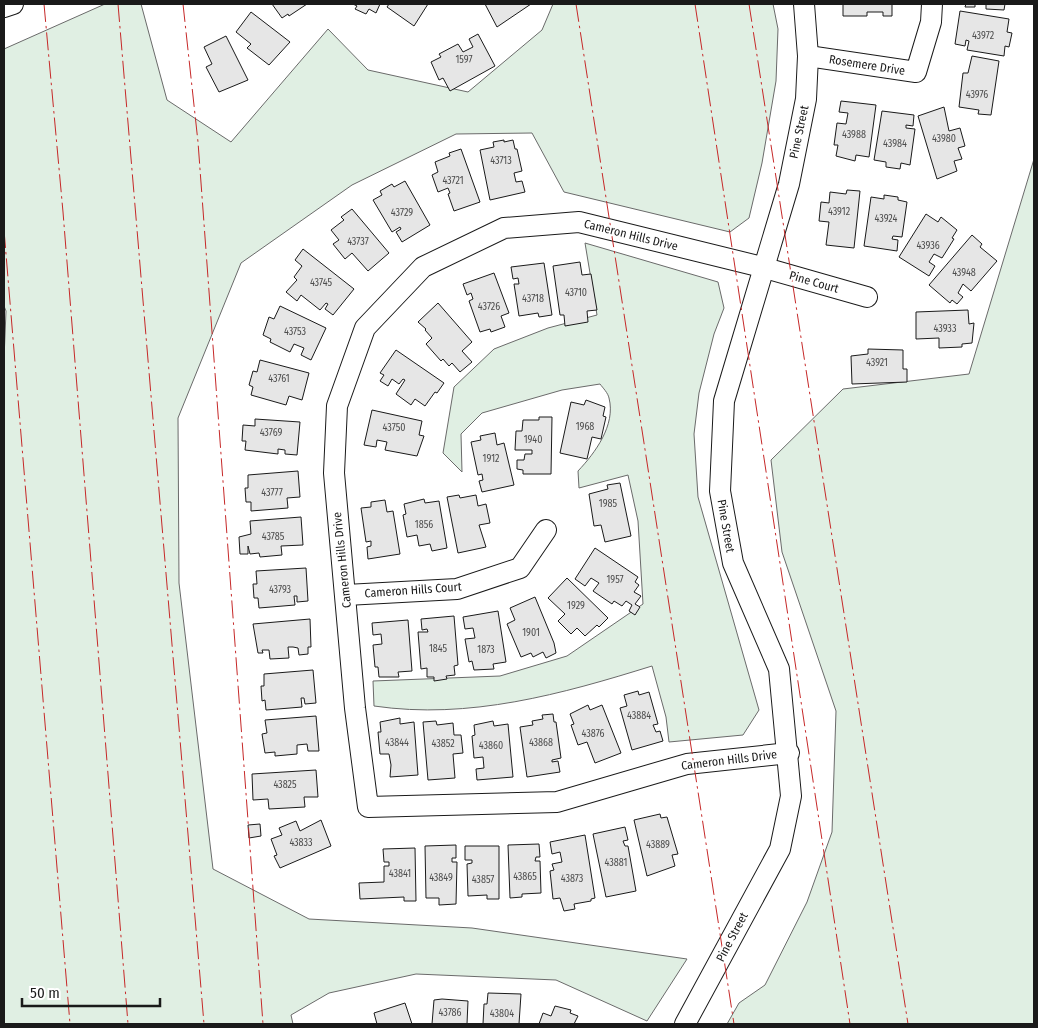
<svg xmlns="http://www.w3.org/2000/svg" width="1038" height="1028" viewBox="0 0 1038 1028" font-family="'Fira Sans Condensed',sans-serif">
<rect width="100%" height="100%" fill="#fff"/>
<g fill="#e0efe3" stroke="#6a6a6a">
<path d="M105 4H141L167 100 231 142 328 29 368 70 468 92 542 30 553 4H773L778 29 776 81 762 163 749 218 730 232 564 192 532 133 456 134 352 185 241 263 178 418 179 583 213 869 309 919 472 928 687 959 647 1021 556 980 416 974 329 993 291 1015 293 1024H4V359L6 311 4 306V49Z"/>
<path d="M1034 159V1024H727L739 1003 765 985 807 902 832 832 836 711 782 552 771 460 843 389 969 374Z"/>
<path d="M585 243 718 282 724 308 714 334 699 393 694 434 698 497 759 710 743 735 669 742 666 717 652 666C562 694 469 720 374 706L373 681 500 676 567 656 643 604 638 521 628 475 579 488 578 471C595 453 616 425 609 398 608 393 603 388 600 384L562 390 482 413 461 434 462 472 443 453 454 387 494 349 548 328 597 315Z"/>
</g>
<g fill="#e6e6e6" stroke="#1a1a1a">
<path d="M272 4H307L289 16 288 14 282 18Z"/>
<path d="M353 4H380L376 13 369 9 366 14 355 9 357 6Z"/>
<path d="M389 4H428L414 26 387 7Z"/>
<path d="M485 4H531L497 27Z"/>
<path d="M843 4H892V16H883V12H867V16H843Z"/>
<path d="M966 4H975V7H965Z"/>
<path d="M986 4H1005L1004 10 986 9Z"/>
<path d="M960 11 1009 19 1007 32 1012 33 1009 47 1005 46 1004 56 967 50 969 41 966 40 965 46 955 44Z"/>
<path d="M251 12 290 42 269 65 247 48 251 44 236 32Z"/>
<path d="M478 34 495 66 450 91 443 78 439 80 431 62 441 57 439 54 458 44 463 52 473 47 469 39Z"/>
<path d="M226 36 248 80 219 92 206 67 212 64 204 47Z"/>
<path d="M972 56 999 61 991 115 978 114 979 110 959 107 963 73H968Z"/>
<path d="M841 101 876 105 869 157 856 155 855 161 836 156 838 145H834L837 123 846 124 848 113 839 112Z"/>
<path d="M944 107 949 131 960 128 965 146 958 148 962 159 954 161 957 171 937 179 918 116Z"/>
<path d="M882 111 914 115 913 126 906 125V128L915 129 910 165 901 163 900 169 886 167V162L874 160Z"/>
<path d="M504 140V142L513 140 515 149H517L522 171 514 173 516 182 522 181 525 192 490 200 480 150 494 147 493 142Z"/>
<path d="M461 149 480 202 454 211 448 194 450 193 448 188 438 192 432 175 438 172 435 162 450 156 449 153Z"/>
<path d="M405 181 430 225 402 242 396 232 401 229 400 227 392 232 373 200 382 195 380 191 392 184 394 187Z"/>
<path d="M847 190 860 191 854 248 826 245 829 222 819 221 821 202 829 203 830 192 846 194Z"/>
<path d="M884 195 898 197V200L907 202 902 237 893 236 892 239 898 240 897 251 864 246 871 197 884 199Z"/>
<path d="M352 209 389 253 368 271 352 253 345 259 333 244 339 240 331 230 344 220 341 217Z"/>
<path d="M926 214 938 222 941 217 957 230 952 238 954 239 942 258 934 254 929 262 935 266 929 276 899 257Z"/>
<path d="M972 235 982 244 980 247 997 261 971 291 963 284 958 293 963 297 957 304 952 300 950 303 929 285Z"/>
<path d="M303 249 354 289 333 315 325 309 328 304 326 303 320 310 301 295 297 301 286 292 297 280 294 277 302 266 295 260Z"/>
<path d="M580 262 582 275 591 274 597 310 587 311 588 322 565 326 564 315H560L553 266Z"/>
<path d="M544 263 552 315 539 317 538 313 519 316 514 284H519L518 278 513 279 511 267Z"/>
<path d="M494 273 509 313 501 316 505 327 491 332 490 329 480 332 469 301 473 299 471 293 467 295 463 284Z"/>
<path d="M438 303 472 342 462 351 472 362 460 372 452 363 449 366 443 359 441 361 426 344 432 338 425 330 426 329 418 322Z"/>
<path d="M280 306 326 328 311 360 301 355 304 348 294 344 290 352 270 342 271 339 263 335 269 317 274 319Z"/>
<path d="M968 310 969 324 974 323 972 343 962 344V347L939 348V338L916 339V312Z"/>
<path d="M868 349 903 350V369H907V382L852 384 851 356 868 354Z"/>
<path d="M396 350 444 383 437 393 435 392 425 406 415 399 411 405 396 394 405 380 403 379 399 384 392 379 388 386 380 381 384 375 380 373Z"/>
<path d="M260 360 309 373 302 400 289 396 286 405 251 395 253 387 249 385 253 371 257 372Z"/>
<path d="M586 400 605 407 603 416 606 417 601 439 592 437 587 459 560 453 571 402 584 405Z"/>
<path d="M372 410 422 421 419 435 424 436 417 456 385 450 387 442 377 440 376 447 364 445Z"/>
<path d="M539 417H552L551 474H523V470L517 469V460H524L525 454H532V450H515L516 431H522L523 420H539Z"/>
<path d="M255 419 300 422 297 455 285 454V450L278 449V454L245 450 246 441H242L243 425 255 426Z"/>
<path d="M495 433 497 445 504 443 514 485 482 492 479 481 483 480 482 474 478 475 471 442 481 440 480 436Z"/>
<path d="M298 471 300 497 287 498 288 508 251 511V502H246L245 488H248V475Z"/>
<path d="M620 483 631 536 605 542 601 525 594 526 589 494 608 489 607 485Z"/>
<path d="M459 495 460 498 476 495 478 506 486 504 490 523 479 525 486 547 458 553 447 497Z"/>
<path d="M424 499 425 503 439 501 447 548 432 551 430 544 419 546 417 535 407 537 403 515 406 514 404 504Z"/>
<path d="M385 500 387 512 393 511 400 554 368 559 367 547 371 546V541L366 542 361 508 371 507V502Z"/>
<path d="M301 517 303 545 281 546 282 555 260 557 259 553 250 554 248 546V554H240L239 537 251 534 250 521Z"/>
<path d="M595 548 638 577 635 582 639 585 634 592 641 596 635 604 640 607 635 615 629 611 632 605 626 601 622 606 614 601 612 604 593 591 599 583 591 578 585 586 575 579Z"/>
<path d="M306 568 308 601 297 602V596H294L295 605 259 608 258 598H254L253 584H257L256 571Z"/>
<path d="M567 578 608 618 599 627 597 625 585 636 577 628 571 634 558 621 565 614 548 598Z"/>
<path d="M535 597 554 643 556 653 546 658 543 652 533 657 531 653 521 657 507 624 515 620 510 608Z"/>
<path d="M498 611 506 662 493 664 494 669 474 670 472 661 469 662 465 639 475 638 473 628 465 629 463 617Z"/>
<path d="M454 616 458 665 454 666 455 675 446 676 447 679 434 681V677H427V668L421 669 418 632H428L427 629 422 630 421 619Z"/>
<path d="M310 619 311 647H308V654L299 655 298 648 293 647H288L289 658 270 659 269 650H262L263 653H258L253 624Z"/>
<path d="M408 620 412 671 398 672 399 677H379L378 667H375L373 645 382 644 381 634 373 635 372 623Z"/>
<path d="M313 670 316 703 305 704 304 698H301L302 707 266 710 265 700 262 701 261 686H264V674Z"/>
<path d="M638 691 639 695 649 692 658 724 653 725 656 732 660 731 663 741 632 750 620 708 627 706 624 695Z"/>
<path d="M588 705 590 710 602 705 621 753 595 763 587 742 578 745 571 725 574 724 570 714Z"/>
<path d="M553 714 554 722H556L561 758 552 760V762L558 761 560 772 527 777 520 727 533 725 532 721 543 719 542 715Z"/>
<path d="M316 716 319 751H308L307 744 297 745V754L275 756V752L265 753 262 734 267 733 265 720Z"/>
<path d="M400 718V724L414 722 418 775 390 777 391 765 389 754H380L378 732H381L380 722Z"/>
<path d="M436 721 437 725 453 723 454 735H461L463 753 453 754 455 778 428 780 423 722Z"/>
<path d="M493 721 494 726 508 724 513 777 477 780 476 769 484 768 483 757 474 758 472 736 475 735 474 725Z"/>
<path d="M316 770 318 797H304L305 807 269 809 268 799 253 800 252 774Z"/>
<path d="M660 814 661 818 667 817 678 854 672 855 675 866 647 876 634 820Z"/>
<path d="M321 820 331 846 280 868 274 856 277 855 271 839 282 835 279 828 296 821 300 831Z"/>
<path d="M260 824 261 836 249 838 248 825Z"/>
<path d="M625 827 628 840 623 841 625 846H628L636 891 606 897 593 834Z"/>
<path d="M585 835 595 898 591 899V901L574 904 575 909 564 911 560 898 553 899 550 871 554 870 552 864 562 862 560 852 552 854 550 842Z"/>
<path d="M539 844 540 857H536L535 861H540L541 893 522 894V897L510 898 508 845Z"/>
<path d="M456 845V858H452V862H457L456 904 439 905V898H426L425 846Z"/>
<path d="M465 846H499V899H487V895L468 896 467 864 472 863V860H465Z"/>
<path d="M415 848 416 901H404V897L360 899 359 883 384 882V866H389V862H384L383 849Z"/>
<path d="M488 993 521 994 519 1024H483L484 1004H487Z"/>
<path d="M442 999 468 1001 467 1024H432L434 1000Z"/>
<path d="M405 1003 412 1024H377L374 1013Z"/>
<path d="M555 1006 571 1010 570 1013 578 1016 574 1024H539L543 1013 551 1016Z"/>
</g>
<g fill="none" stroke-linecap="round" stroke-linejoin="round">
<g stroke="#1a1a1a" stroke-width="22">
<g id="minor">
<path d="M4 7 13 4"/>
<path d="M808 56 916 72 931 22 932 4"/>
<path d="M346 595 457 589 520 568 546 530"/>
<path d="M789 753 687 764 557 802 368 807 355 708 334 473 337 406 365 328 423 267 504 228 579 222 762 267 867 297"/>
<path d="M685 1024 780 849 791 796 779 669 733 563 720 491 724 401 789 184 806 99 808 56 804 4"/>
</g>
</g>
<use href="#minor" stroke="#fff" stroke-width="20"/>
<g stroke="#c62828" stroke-width="1" stroke-dasharray="18 4 2.5 4" stroke-linecap="butt">
<path d="M44 4 63 212 128 1024"/>
<path d="M118 4 204 1024"/>
<path d="M183 4 198 142 263 1024"/>
<path d="M576 4 734 1024"/>
<path d="M695 4 850 1024"/>
<path d="M749 4 908 1024"/>
<path d="M4 230 70 1024"/>
</g>
</g>
<g text-anchor="middle" dominant-baseline="central" stroke-width="4" stroke-linejoin="round" paint-order="stroke">
<g font-size="10" fill="#4d4d4d">
<text x="983" y="36">43972</text>
<text x="464" y="60">1597</text>
<text x="977" y="95">43976</text>
<text x="854" y="135">43988</text>
<text x="944" y="139">43980</text>
<text x="895" y="144">43984</text>
<text x="501" y="161">43713</text>
<text x="453" y="181">43721</text>
<text x="839" y="212">43912</text>
<text x="402" y="213">43729</text>
<text x="886" y="219">43924</text>
<text x="358" y="242">43737</text>
<text x="928" y="246">43936</text>
<text x="964" y="273">43948</text>
<text x="321" y="283">43745</text>
<text x="576" y="293">43710</text>
<text x="533" y="299">43718</text>
<text x="489" y="307">43726</text>
<text x="945" y="329">43933</text>
<text x="295" y="332">43753</text>
<text x="877" y="363">43921</text>
<text x="279" y="379">43761</text>
<text x="585" y="427">1968</text>
<text x="394" y="428">43750</text>
<text x="271" y="433">43769</text>
<text x="533" y="440">1940</text>
<text x="491" y="459">1912</text>
<text x="272" y="493">43777</text>
<text x="608" y="504">1985</text>
<text x="424" y="525">1856</text>
<text x="273" y="537">43785</text>
<text x="615" y="580">1957</text>
<text x="280" y="590">43793</text>
<text x="576" y="606">1929</text>
<text x="531" y="633">1901</text>
<text x="438" y="649">1845</text>
<text x="486" y="650">1873</text>
<text x="639" y="716">43884</text>
<text x="593" y="734">43876</text>
<text x="397" y="743">43844</text>
<text x="541" y="743">43868</text>
<text x="443" y="744">43852</text>
<text x="491" y="746">43860</text>
<text x="285" y="785">43825</text>
<text x="301" y="843">43833</text>
<text x="658" y="845">43889</text>
<text x="616" y="863">43881</text>
<text x="400" y="874">43841</text>
<text x="525" y="877">43865</text>
<text x="441" y="878">43849</text>
<text x="572" y="879">43873</text>
<text x="483" y="880">43857</text>
<text x="450" y="1013">43786</text>
<text x="502" y="1014">43804</text>
</g>
<g font-size="12" fill="#1a1a1a" stroke="#fff">
<text transform="translate(867 65) rotate(9)">Rosemere Drive</text>
<text transform="translate(799 132) rotate(-78)">Pine Street</text>
<text transform="translate(631 235) rotate(14)">Cameron Hills Drive</text>
<text transform="translate(814 282) rotate(16)">Pine Court</text>
<text transform="translate(726 526) rotate(80)">Pine Street</text>
<text transform="translate(342 560) rotate(-96)">Cameron Hills Drive</text>
<text transform="translate(413 590) rotate(-4)">Cameron Hills Court</text>
<text transform="translate(729 760) rotate(-7)">Cameron Hills Drive</text>
<text transform="translate(732 937) rotate(-62)">Pine Street</text>
</g>
</g>
<rect width="1038" height="1028" fill="none" stroke="#1a1a1a" stroke-width="10"/>
<path d="M22 998v8h138v-8" fill="none" stroke="#1a1a1a" stroke-width="2.5"/>
<text x="30" y="998" font-size="15" fill="#1a1a1a" stroke="#ffffff" stroke-width="4" paint-order="stroke">50 m</text>
</svg>
